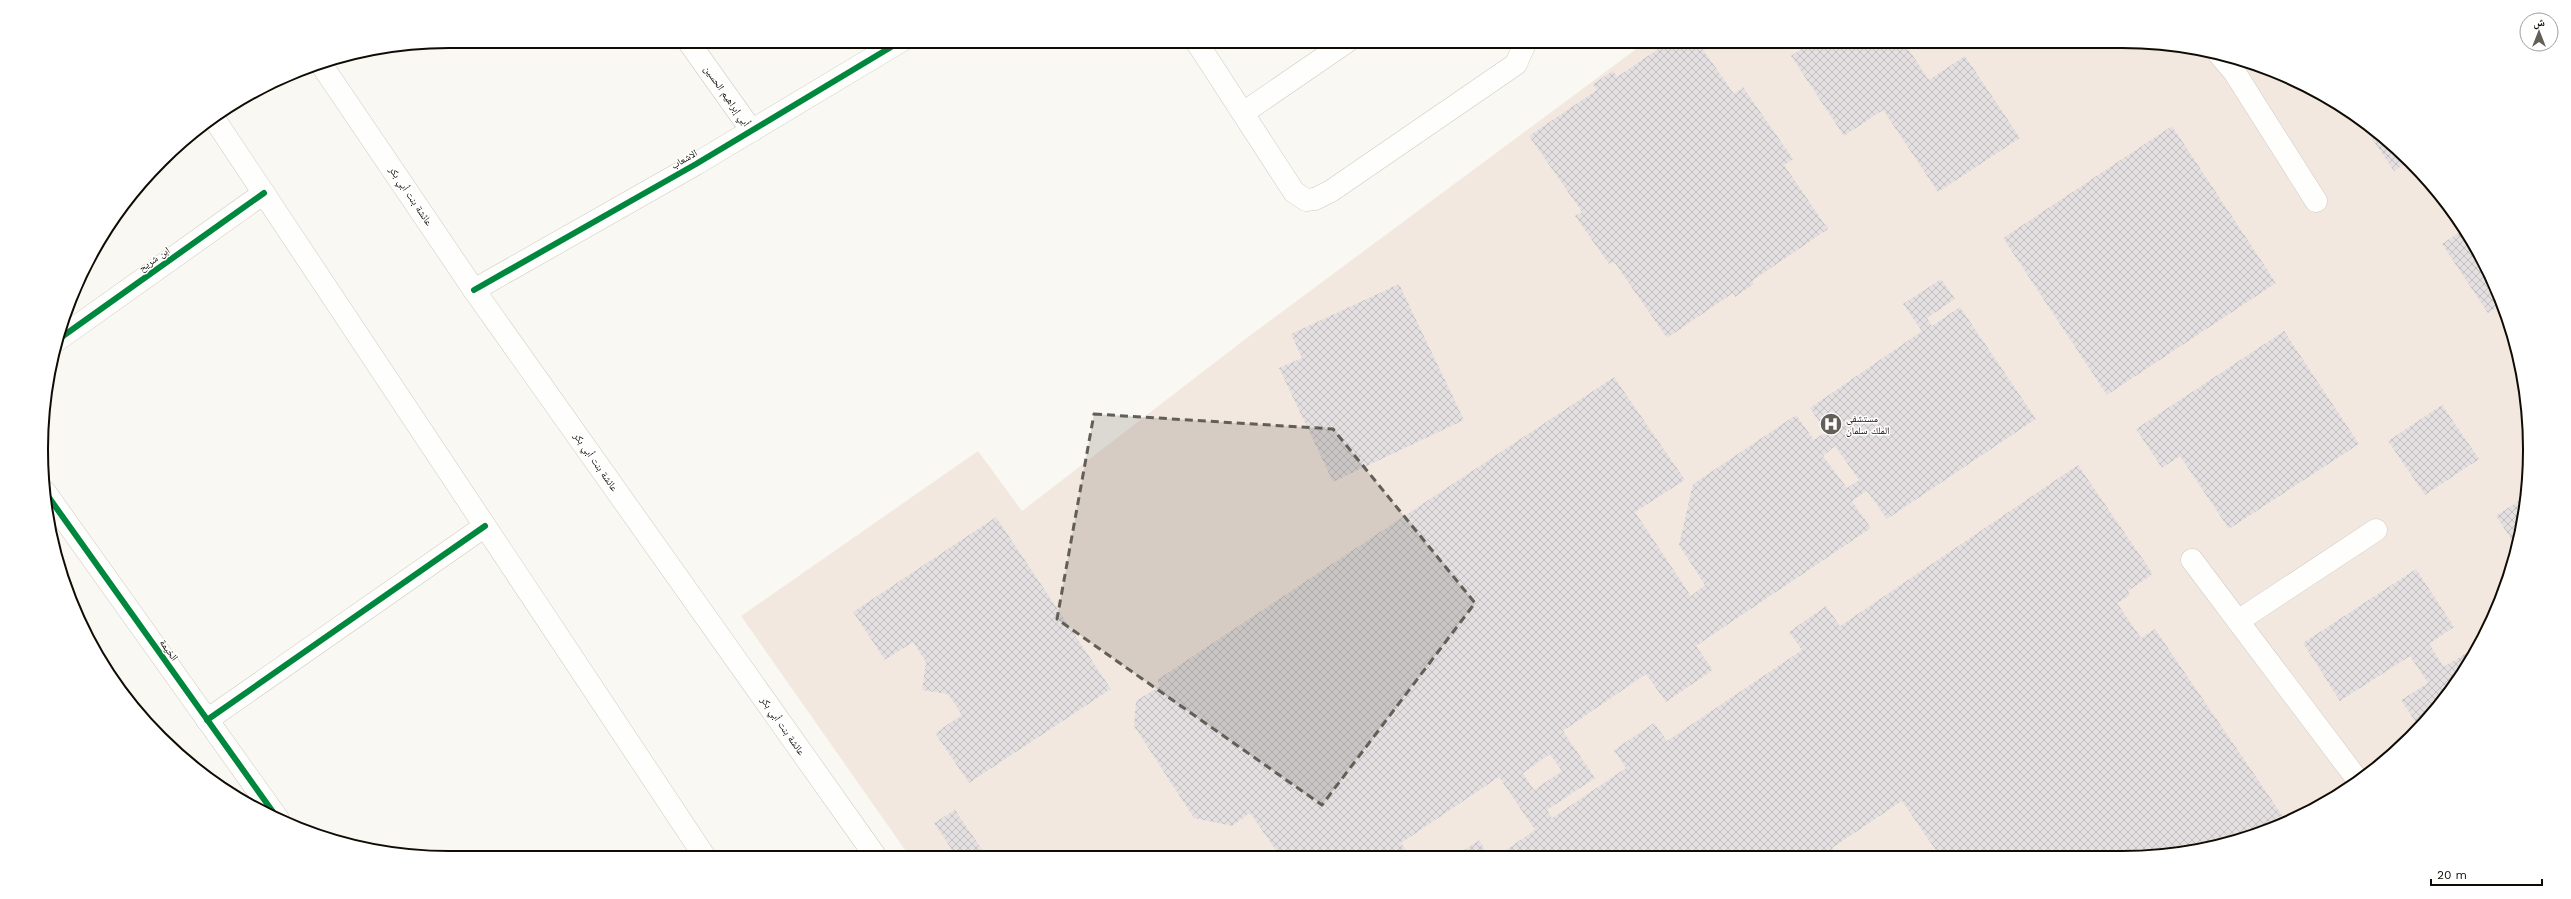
<svg xmlns="http://www.w3.org/2000/svg" width="2571" height="899" viewBox="0 0 2571 899" font-family="'Work Sans','Noto Naskh Arabic',sans-serif">
<defs>
<pattern id="building-cross-hatch" width="8" height="8" patternUnits="userSpaceOnUse"><rect width="8" height="8" fill="#e4dfe1"/><path d="M0 0l8 8M0 8l8-8" fill="none" stroke="#c3bebf"/></pattern>
</defs>
<rect width="100%" height="100%" fill="#faf8f2"/>
<path fill="#f3e8e0" d="M1647 41H2121L2227 55 2302 83 2370 125 2428 180 2475 245 2508 318 2526 396 2529 476 2516 555 2475 654 2445 698 2391 756 2302 816 2253 836 2175 854 910 857 741 616 978 451 1022 511 1248 337Z"/>
<g fill="url(#building-cross-hatch)" fill-rule="evenodd">
<path d="M1670 41H1697L1734 94 1743 87 1793 159 1784 165 1828 229 1752 281 1754 284 1735 297 1733 293 1667 338 1614 262 1609 264 1575 216 1582 212 1529 136 1597 90 1593 84 1613 71 1617 77Z"/>
<path d="M1813 41H1903L1929 80 1965 56 2020 138 1938 192 1883 110 1844 136 1791 56Z"/>
<path d="M2358 118 2370 125 2409 161 2394 171Z"/>
<path d="M2172 126 2276 283 2107 395 2003 238Z"/>
<path d="M2464 229 2475 245 2502 304 2488 313 2442 244Z"/>
<path d="M1941 279 1955 299 1927 318 1932 326 1960 307 2036 419 1887 519 1867 491 1852 501 1871 528 1696 646 1713 670 1666 702 1646 674 1563 731 1595 778 1547 810 1552 818 1626 768 1614 750 1654 723 1667 741 1802 650 1789 632 1826 606 1840 626 2078 465 2153 574 2128 591 2130 595 2117 603 2141 638 2155 629 2282 815 2248 837 2175 854 1939 855 1902 801 1832 848 1837 855 1497 856 1535 830 1499 777 1401 843 1410 856H1280L1250 813 1232 826 1194 818 1134 726 1136 701 1160 686 1157 680 1614 377 1685 480 1635 512 1691 596 1705 585 1679 545 1693 484 1796 415 1814 440 1826 432 1810 408 1922 331 1903 304ZM1835 446 1859 480 1847 488 1823 456ZM1550 754 1562 771 1534 790 1523 773Z"/>
<path d="M1399 284 1464 420 1333 482 1279 368 1302 358 1291 334Z"/>
<path d="M2284 331 2359 444 2229 529 2180 456 2162 468 2136 429Z"/>
<path d="M2442 405 2479 459 2425 495 2388 441Z"/>
<path d="M2526 496 2517 548 2496 516Z"/>
<path d="M996 517 1111 689 969 783 935 733 962 715 948 694 922 690 926 662 913 642 885 660 853 612Z"/>
<path d="M2416 569 2454 627 2429 644 2444 667 2479 645 2445 698 2419 727 2401 700 2428 683 2410 656 2340 701 2303 643Z"/>
<path d="M955 810 987 857H957L934 823Z"/>
<path d="M1479 840 1489 856H1455Z"/>
</g>
<g fill="none" stroke-linecap="round" stroke-linejoin="round">
<g stroke="#cfcbc4" stroke-width="23">
<g id="minor">
<path d="M688 41 752 131"/>
<path d="M1196 41 1294 192 1306 200 1315 199 1331 191 1516 64 1526 41"/>
<path d="M2219 54 2235 73 2316 201"/>
<path d="M1243 113 1348 41"/>
<path d="M474 290 696 164 901 41"/>
<path d="M56 341 264 193"/>
<path d="M45 492 278 819"/>
<path d="M2192 560 2357 779"/>
<path d="M2238 621 2376 530"/>
<path d="M207 720 485 526"/>
</g>
</g>
<g stroke="#cfcbc4" stroke-width="23">
<g id="major">
<path d="M321 64 474 290 876 857"/>
<path d="M213 117 705 857"/>
</g>
</g>
<use href="#minor" stroke="#fefefd" stroke-width="22"/>
<use href="#major" stroke="#fefefd" stroke-width="22"/>
<g stroke="#fff" stroke-width="8">
<g id="cycleway">
<path d="M474 290 696 164 901 41"/>
<path d="M56 341 264 193"/>
<path d="M45 492 278 819"/>
<path d="M207 720 485 526"/>
</g>
</g>
<use href="#cycleway" stroke="#00873e" stroke-width="6"/>
</g>
<path fill="#625f57" fill-opacity="0.2" stroke="#625f57" stroke-width="3" stroke-dasharray="8 5" stroke-linejoin="round" d="M1094 414 1333 429 1475 603 1322 805 1057 619Z"/>
<defs>
<g id="hospital-disc" transform="scale(1.15)"><circle r="9.5" fill="#625f57" stroke="#fff"/><path d="M-5-5h3v3.5h4V-5h3V5h-3V1.5h-4V5h-3Z" fill="#fff"/></g>
</defs>
<g fill-rule="evenodd">
<use href="#hospital-disc" x="1831" y="424"/>
</g>
<g text-anchor="middle" dominant-baseline="central" stroke-width="3" stroke-linejoin="round" paint-order="stroke">
<g font-size="10" fill="#100c04" stroke="#fff">
<text transform="translate(727 96) rotate(55)">أبي إبراهيم الحسين</text>
<text transform="translate(684 159) rotate(-30)">الاشعاب</text>
<text transform="translate(411 196) rotate(56)">عائشة بنت أبي بكر</text>
<text transform="translate(154 259) rotate(-35)">ابن شريح</text>
<text transform="translate(596 462) rotate(55)">عائشة بنت أبي بكر</text>
<text transform="translate(169 650) rotate(54)">الخيمة</text>
<text transform="translate(783 726) rotate(55)">عائشة بنت أبي بكر</text>
</g>
<g font-size="10" fill="#100c04" stroke="#fff" text-anchor="start">
<text x="1846" y="418">مستشفى<tspan x="1846" dy="12">الملك سلمان</tspan></text>
</g>
</g>
<path d="M0 0H2571V899H0ZM449 48H2122A401 401 0 0 1 2523 449V450A401 401 0 0 1 2122 851H449A401 401 0 0 1 48 450V449A401 401 0 0 1 449 48Z" fill="#fff" fill-rule="evenodd"/>
<path fill="none" stroke="#100c04" stroke-width="2" d="M449 48H2122A401 401 0 0 1 2523 449V450A401 401 0 0 1 2122 851H449A401 401 0 0 1 48 450V449A401 401 0 0 1 449 48Z"/>
<g transform="translate(2539 32)"><circle r="19" fill="#ffffff" stroke="#9f9e9b"/>
<path d="M0-3L7 15L0 10L-7 15Z" fill="#625f57"/>
<text y="-6" font-size="11" font-weight="bold" text-anchor="middle" fill="#100c04">ش</text>
</g>
<path d="M2431 879v6h111v-6" fill="none" stroke="#100c04" stroke-width="2"/>
<text x="2437" y="879" font-size="12" fill="#100c04" stroke="#ffffff" stroke-width="3" paint-order="stroke">20 m</text>
</svg>
